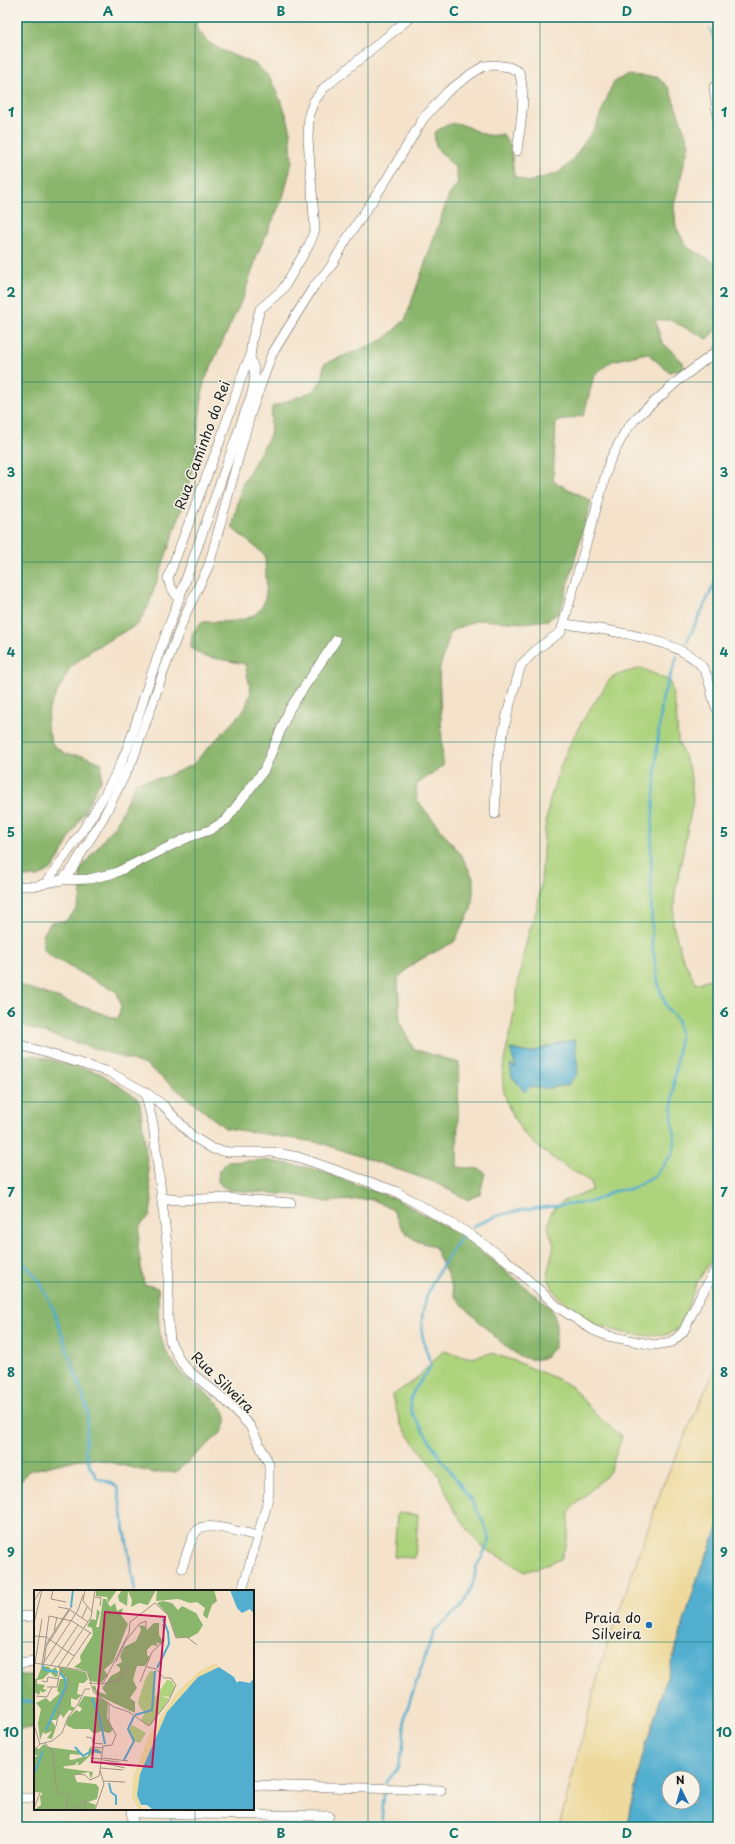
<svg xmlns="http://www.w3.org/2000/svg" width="735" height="1844" viewBox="0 0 735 1844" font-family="'Playpen Sans',sans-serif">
<rect width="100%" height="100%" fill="#f7f3e8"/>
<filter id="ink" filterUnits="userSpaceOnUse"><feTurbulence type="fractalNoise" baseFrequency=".025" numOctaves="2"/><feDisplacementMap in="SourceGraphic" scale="8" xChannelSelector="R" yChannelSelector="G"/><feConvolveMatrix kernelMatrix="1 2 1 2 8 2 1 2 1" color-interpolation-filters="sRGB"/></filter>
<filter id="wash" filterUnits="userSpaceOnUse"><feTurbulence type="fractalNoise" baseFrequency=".012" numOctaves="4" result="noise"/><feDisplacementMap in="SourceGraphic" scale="16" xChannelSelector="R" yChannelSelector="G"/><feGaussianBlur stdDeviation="0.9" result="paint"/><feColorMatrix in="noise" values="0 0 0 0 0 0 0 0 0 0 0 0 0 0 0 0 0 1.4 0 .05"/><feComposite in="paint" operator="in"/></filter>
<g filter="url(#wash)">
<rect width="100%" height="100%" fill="#f4e2cb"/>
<g fill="#add37d" stroke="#64784c" fill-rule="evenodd">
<path d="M641 668 670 681 676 711 678 741 690 771 693 801 675 893 673 925 682 956 696 984 718 976V1249L696 1284 681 1326 669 1334 650 1336 624 1333 590 1323 564 1303 553 1289 547 1275 554 1245 548 1227 551 1212 563 1201 592 1190 591 1182C552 1157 516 1142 504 1092 499 1070 507 1051 511 1029 517 1000 519 969 527 940 529 929 534 919 537 908 544 878 541 846 547 815 555 771 575 727 602 692 605 687 608 680 613 677 621 673 632 671 641 668ZM562 1042 568 1085C534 1092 533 1088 510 1064L517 1068 511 1049 529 1053Z"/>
<path d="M443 1351 471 1358 491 1353 515 1361 555 1378 572 1387 596 1415 622 1437 609 1473 569 1511 568 1537 561 1559 525 1572 503 1558 484 1549 470 1532 454 1510 439 1476 401 1425 392 1396 417 1378Z"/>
<path d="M397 1513 418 1515 415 1558 394 1557Z"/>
</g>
<g fill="#8ab56c" stroke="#536844">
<path d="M17 17H199L196 27 207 41 221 50 255 64 270 78 285 111 290 128 292 162 283 198 259 250 244 295 204 382 194 461 183 506 148 607 138 624 93 649 70 668 49 708 47 725 52 744 66 754 84 756 102 763 101 780 54 867 39 877H17Z"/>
<path d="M626 75 657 77 669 88 689 144 674 205 676 227 687 247 718 264V326L708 339 670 320H655L662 342 683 362 684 369 669 372 647 353 612 361 594 375 584 415 556 422 553 481 591 501 560 612 548 620 523 623 478 620 451 631 439 670 443 766 416 785 417 800 462 856 473 878V893L471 910 454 942 414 963 398 978 400 1023 414 1049 459 1063 457 1167 479 1169 485 1173 480 1194 468 1200 434 1182 321 1143 225 1128 146 1065 17 1024V984L118 1019 121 1005 117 992 53 958 43 949V935L51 922 65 921 75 911 81 898 80 870 117 822 136 782 165 777 192 765 245 709 251 692 245 664 203 656 191 648 192 634 201 622C222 621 259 626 265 599 268 588 265 568 265 555L232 528 242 485 270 435 272 407 313 391 323 378 324 364 383 340 405 320 449 195 458 183 456 169 436 147 434 133C460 114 462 128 487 135 492 136 498 135 503 134L511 147 514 176 528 182 558 173 570 163 596 126 613 83Z"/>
<path d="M34 1055 100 1073 137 1098 140 1104 152 1201 150 1215 140 1226 138 1248 144 1284 158 1288C159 1310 156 1335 168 1355 173 1362 179 1371 185 1377 199 1392 239 1406 222 1432L176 1472 154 1473 96 1459H80L28 1471 17 1487V1056Z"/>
<path d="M264 1160 312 1168 396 1199 467 1239 551 1308C557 1319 557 1332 555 1344 554 1349 551 1351 548 1354 542 1361 530 1360 522 1357 504 1349 470 1312 455 1297 452 1291 452 1285 449 1279 445 1268 439 1259 435 1247L417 1241 408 1235 401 1227 393 1210 374 1200 363 1199 327 1202 295 1195 229 1190 222 1186 218 1181 219 1170 227 1162Z"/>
<path d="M17 1675H35V1727L17 1730Z"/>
</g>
<path fill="#eeda9e" stroke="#857b5d" d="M718 1362V1528L699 1573 642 1758 626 1827H559L602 1660 663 1485Z"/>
<g fill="#51aecf" stroke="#366576" fill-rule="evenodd">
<path d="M575 1040 578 1073 568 1085 542 1089 531 1086 525 1092 512 1077 510 1064 516 1068 510 1049 529 1053 562 1042Z"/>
<path d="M718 1528V1827H626L642 1758 699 1573ZM669 1778H693V1802H669Z"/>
</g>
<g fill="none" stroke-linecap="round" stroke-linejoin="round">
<g stroke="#51aecf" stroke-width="2.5">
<path d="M710 29 718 45"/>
<path d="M687 642 718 576"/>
<path d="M473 1226 497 1216 521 1210 591 1202 614 1191 631 1189 654 1177 673 1153 675 1144 672 1116 673 1091 680 1035 677 1019 667 1008 659 987 652 944 651 847 657 746 663 696 677 657"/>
<path d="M17 1255 40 1282 53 1308 88 1411 85 1450 90 1466 97 1478 114 1484 118 1489 135 1591"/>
<path d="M17 1701 35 1702"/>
<path d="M386 1783 398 1768 403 1746 405 1715 434 1631 460 1608 466 1599 473 1584 476 1568 490 1540C481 1510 465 1492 448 1468 435 1451 424 1431 412 1413 404 1393 423 1383 431 1365 428 1355 423 1343 422 1332 419 1293 442 1267 462 1236"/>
<path d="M171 1818 173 1827"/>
<path d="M381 1827 384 1794"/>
</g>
</g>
</g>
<g filter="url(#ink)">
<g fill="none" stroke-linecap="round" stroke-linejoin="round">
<g stroke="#686159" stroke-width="10">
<g id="minor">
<path d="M714 87 718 120"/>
<path d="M179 599 252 393C255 380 256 371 250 358"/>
<path d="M565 624C600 629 682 638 703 668 712 681 710 697 718 711"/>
<path d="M495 814 497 760 508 711 521 665 538 648 561 632 610 460 626 430 636 418 679 380 714 353 718 347"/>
<path d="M62 880 72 869 103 818 133 759 163 673 186 613 209 565 251 412 272 354 314 286 330 268 348 237 385 182 423 119 447 92 471 74 484 66 494 65 509 67 519 72C527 98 520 125 517 151"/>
<path d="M46 883 62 880 89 879 115 873 189 837 210 830 226 820 264 770 290 708 336 640"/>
<path d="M17 886H38L46 883C73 845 100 808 120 765 133 738 140 708 150 679 159 652 169 626 179 599L170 586 168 578 220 441 245 367 250 358 252 340 260 309 283 289 309 245 315 230 308 139 309 114 314 101 324 88 411 17"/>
<path d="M17 1044 109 1072 145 1092 163 1105 192 1136 213 1149 228 1152H272L298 1157 395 1191 466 1232 505 1259 559 1308 593 1330 608 1336 654 1345 672 1342 683 1332 698 1301 718 1265"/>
<path d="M145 1092 153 1124 166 1235 169 1263 168 1317 170 1341 181 1362 190 1372 224 1399 250 1426 269 1464V1492L266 1507 242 1591"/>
<path d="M162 1198 177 1200 224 1198 291 1203"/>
<path d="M182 1568C186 1558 191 1533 200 1528 210 1522 246 1534 258 1536"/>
<path d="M17 1617 35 1616"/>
<path d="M17 1664 35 1662"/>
<path d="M253 1785 441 1790"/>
<path d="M17 1798H35"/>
<path d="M131 1809 134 1827"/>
<path d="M131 1813 329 1816"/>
</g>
</g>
<use href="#minor" stroke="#fff" stroke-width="9"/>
</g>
</g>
<path fill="none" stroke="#0f766e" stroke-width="1" stroke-opacity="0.55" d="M195 17V1591M368 17V1827M540 17V1827M17 202H718M17 382H718M17 562H718M17 742H718M17 922H718M17 1102H718M17 1282H718M17 1462H718M17 1642H35M253 1642H718M195 1809V1827"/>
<circle fill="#1f6fb2" stroke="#f7f3e8" stroke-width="1.5" cx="649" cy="1625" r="4"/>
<g text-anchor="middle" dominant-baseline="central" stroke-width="3" stroke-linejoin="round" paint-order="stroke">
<g font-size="14" fill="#1c1c1c" stroke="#f7f3e8">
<text transform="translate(202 445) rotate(-70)">Rua Caminho do Rei</text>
<text transform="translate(223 1382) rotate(44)">Rua Silveira</text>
</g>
<g font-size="14" fill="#1c1c1c" stroke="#f7f3e8" text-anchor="end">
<text x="641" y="1617">Praia do<tspan x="641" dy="16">Silveira</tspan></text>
</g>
</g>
<g transform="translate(34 1590)">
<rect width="220" height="220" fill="#f4e2cb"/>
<path d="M116 81 121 82V107L133 90 138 91 141 97 136 107 128 106 135 109 117 135H112L107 130 111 122 106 118 104 112 111 90ZM98 135 112 143 106 153 99 151 94 141Z" fill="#add37d"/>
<path d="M62 0H83L74 13 73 7 62 6ZM88 0H121V2L114 15 105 13 97 17 98 10 94 1 93 16 85 11 84 6ZM123 0H180L183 11 178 15 173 29 169 25 171 18 163 12 156 13 144 9 122 11ZM69 9H72L76 17 81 13 83 21 89 18 87 25 94 34 79 72 70 80 74 85 67 93 56 91 53 81 40 77 47 72 46 66 59 45 58 38 53 36 57 29 62 30 63 19 66 22 62 37H65ZM129 11 138 13 144 20 148 16 162 23 169 35 164 43 155 48 142 47 134 25 123 13ZM120 33H125V45L129 52 126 54 122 52 124 56 118 55 113 60V65L116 67 111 76H103L102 79 99 90 103 98 96 108 101 112V123L63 105 58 97 61 95 63 101 73 105 68 98 77 86 86 81V78L82 75 88 72 86 66 90 57 102 51 107 40 105 35 111 36 113 40ZM8 76 15 77 17 80 22 77 24 86 21 87 16 82 9 89 3 90V94L11 95 9 99 13 100 8 103 7 100 5 105 0 102V89H3ZM25 77 52 82 54 89 50 93H45L43 104 48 105 42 110 37 108V116L41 118 38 121 35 120 29 128 27 124 22 130H17L22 137 18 149 13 148 18 141 11 144 9 142 6 150 4 133 7 119 2 113 12 108 16 112 26 103 23 101 26 89H34L27 85ZM50 106 66 108 74 112 73 127 79 140 75 143 67 141 60 144 55 139H40L32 135 34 128 42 120 46 122 48 118 44 116ZM10 154 14 157 44 161 48 165 36 164 35 169 37 170 54 166 55 158 64 159 68 162 59 163 46 175H43L45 173 43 172 41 175 31 176 29 178 59 182 57 189 55 182 40 185 43 192 62 194 65 198 63 209 54 212 62 215 60 220H0L7 215 6 206 9 203 1 202 0 207V167L4 166 0 164V157L5 159Z" fill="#8ab56c"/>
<path d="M181 73 185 77 164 87 133 122 106 184 105 212 109 220H105L98 207 99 188 114 147 142 103 164 82Z" fill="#eeda9e"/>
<path d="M220 0V24L216 19 208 23 203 18 196 0ZM185 77 200 87 203 93 205 91 216 93 220 88V220H119L113 215H107L103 205 106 184 133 122 164 87Z" fill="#51aecf"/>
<path fill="none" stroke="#51aecf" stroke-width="2" d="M37 17 39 0M8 75 11 80 24 82M123 78 135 54 134 42 129 29M58 108 66 129 71 154M101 125 118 120 121 81M12 140 32 96 31 89 26 83M41 157 49 166 59 160 67 163M90 170 100 151 94 139 100 126M0 184 9 161M75 193 77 202 82 206V215"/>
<path fill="none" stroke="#9e9385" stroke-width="1" d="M19 0 17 9 32 12M51 0 49 11 58 22M61 7 67 8 66 16M0 11 7 0M36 20 54 32M48 28 53 17M0 33 8 0M20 41 23 27M0 46 12 47 40 66M11 56 15 26 38 31 58 44M82 72 91 52 105 34 112 31V38M0 73 53 81 60 103 80 117 95 122 115 136 134 112 142 95 137 88H130L122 79 113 77M1 73 8 29M10 73 12 57 38 16M8 74 11 56 35 19 24 17M9 74 44 20 49 5M17 75 44 35M24 77 57 27 61 0M32 78 56 43M8 91 13 92 14 87 25 89M106 92 118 62 130 51 129 34M55 93 68 94 71 90 95 43 96 32 121 13 134 25 142 48 153 47 163 55M68 94 84 90 94 76M13 97H23L26 80M2 106 13 107 18 97M0 135 6 154M22 136 28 109 35 92 33 86 23 76M52 147 58 148 59 153 69 154M11 153 19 162 22 197 25 204H35L32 220M56 157 69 158M0 160 6 154 18 151 28 143 34 127 44 114 51 99H56M56 168 69 169M69 168 94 171M69 170 85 172M69 173 91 178M67 178 89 180M39 188 42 184 51 185 56 190 65 186 66 181M69 191 91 192M0 218 6 203M38 220 52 210 51 220M61 220 70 194 66 180 69 156 78 155 82 145 75 132V113"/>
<path fill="#c2185b" fill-opacity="0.15" stroke="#c2185b" stroke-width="2" d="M71 22 131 27 118 177 58 172Z"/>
<rect width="220" height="220" fill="none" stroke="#1c1c1c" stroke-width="2"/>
</g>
<rect width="735" height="1844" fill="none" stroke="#f7f3e8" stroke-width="44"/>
<g transform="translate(681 1790) rotate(355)"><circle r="19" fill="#f7f3e8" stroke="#9f9d96"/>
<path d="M0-3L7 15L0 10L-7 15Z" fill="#1f6fb2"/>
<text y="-6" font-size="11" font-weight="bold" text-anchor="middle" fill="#1c1c1c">N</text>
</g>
<rect x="22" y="22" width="691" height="1800" fill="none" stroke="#0f766e" stroke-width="1.5"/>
<g font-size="13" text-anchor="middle" font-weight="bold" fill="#0f766e">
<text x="108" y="16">A</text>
<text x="281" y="16">B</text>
<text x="454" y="16">C</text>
<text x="627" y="16">D</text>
<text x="11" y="117">1</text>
<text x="724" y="117">1</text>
<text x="11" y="297">2</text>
<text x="724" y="297">2</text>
<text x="11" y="477">3</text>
<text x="724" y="477">3</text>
<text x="11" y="657">4</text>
<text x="724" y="657">4</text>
<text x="11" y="837">5</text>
<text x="724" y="837">5</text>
<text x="11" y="1017">6</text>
<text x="724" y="1017">6</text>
<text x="11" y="1197">7</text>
<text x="724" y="1197">7</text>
<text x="11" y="1377">8</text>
<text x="724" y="1377">8</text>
<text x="11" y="1557">9</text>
<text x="724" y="1557">9</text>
<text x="11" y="1737">10</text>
<text x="724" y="1737">10</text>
<text x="108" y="1838">A</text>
<text x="281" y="1838">B</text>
<text x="454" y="1838">C</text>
<text x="627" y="1838">D</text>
</g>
</svg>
